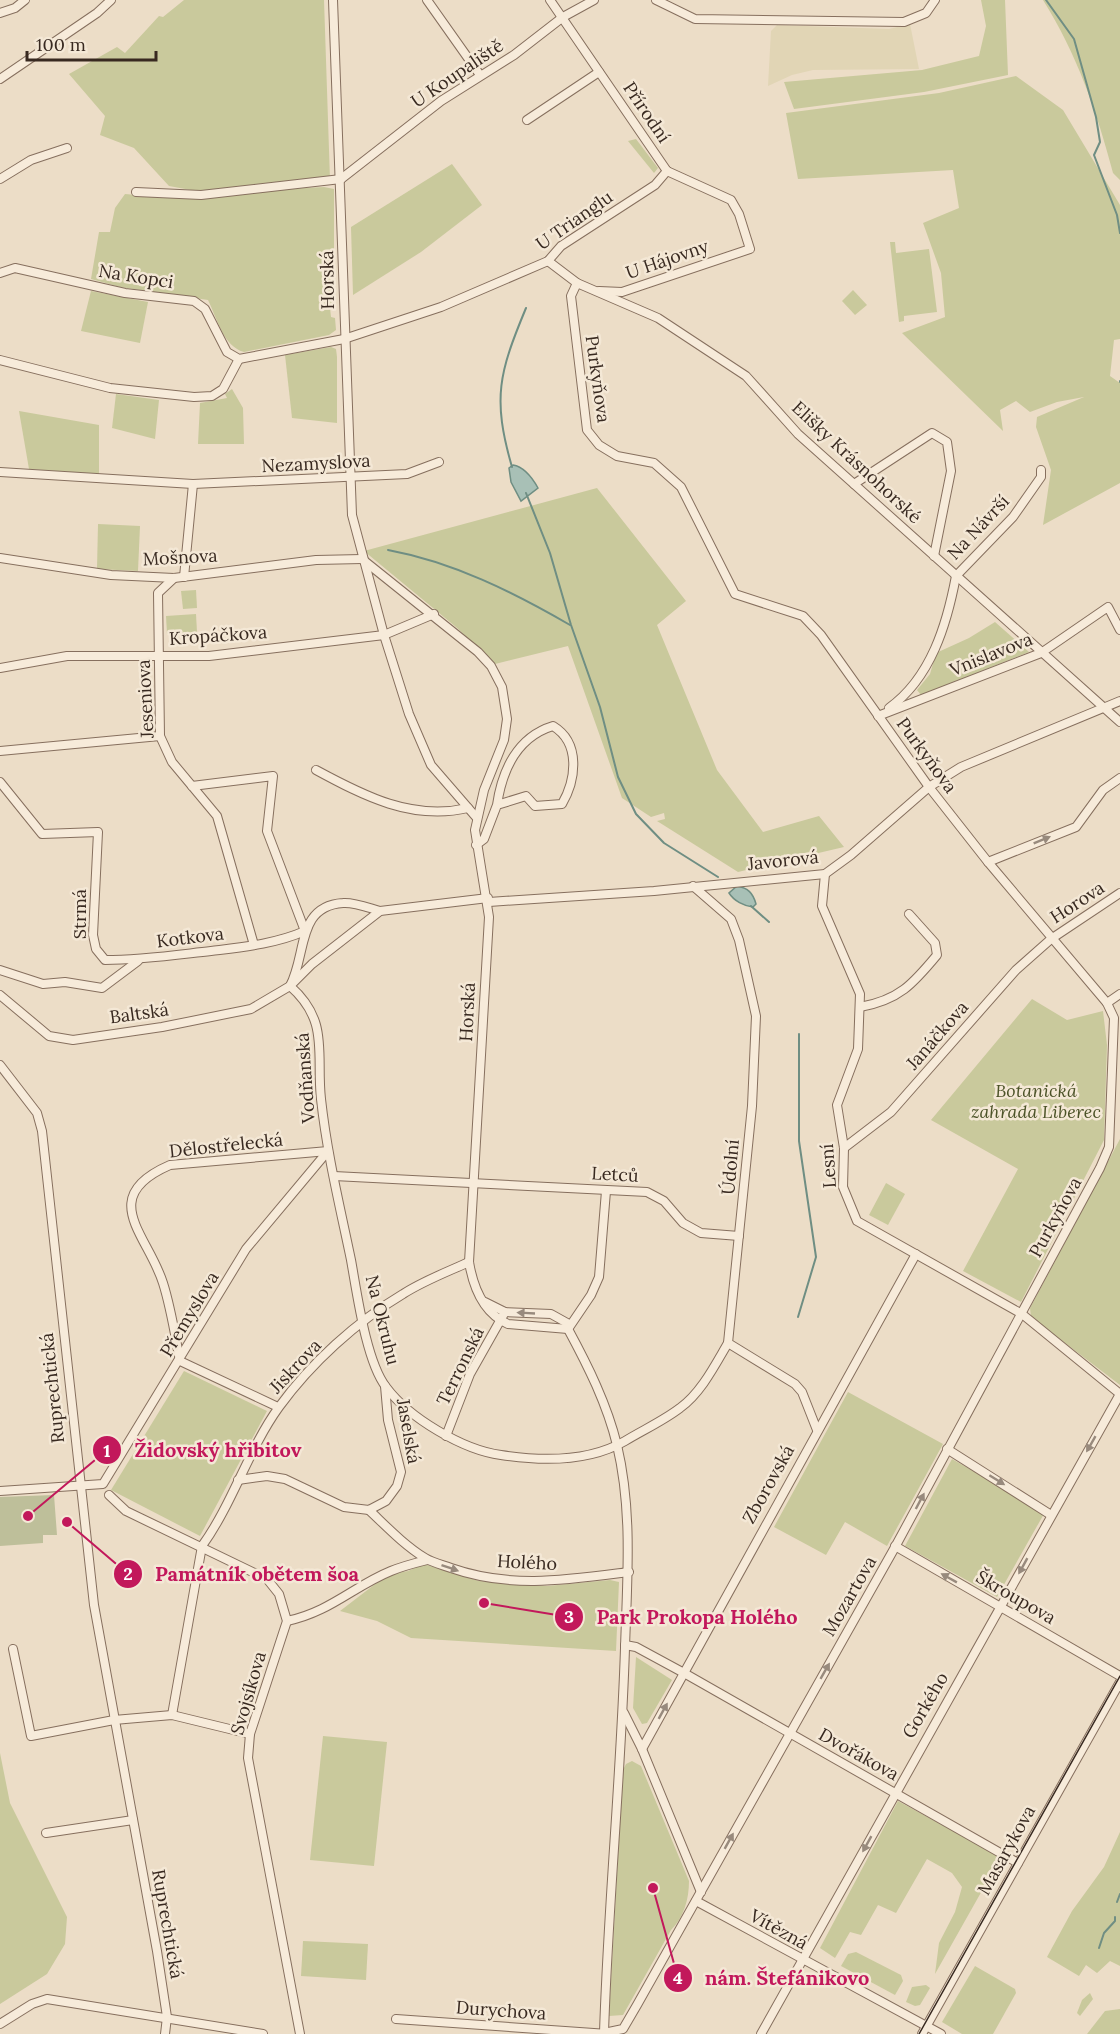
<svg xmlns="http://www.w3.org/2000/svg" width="1120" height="2034" viewBox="0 0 1120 2034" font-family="Lora,serif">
<rect width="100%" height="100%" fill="#ecddc7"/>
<path fill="#e1d5b5" d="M910 24 919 69 813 70 792 75 768 86 771 31 777 25 889 29Z"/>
<g fill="#c9c99c">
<path d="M184 0H324L330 180 196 191 169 186 134 148 100 135 105 116 69 74 117 47 125 53 159 16 163 17Z"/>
<path d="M981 0H1005L1008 75 924 92 794 109 784 82 922 70 979 56 986 26Z"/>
<path d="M1043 0H1120V180L1113 173C1097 112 1077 54 1043 0Z"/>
<path d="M1016 76 1063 110 1120 205V339L1114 340 1110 376 1120 383V483L1043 525 1051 470 1036 427 1037 417 1084 397 1057 402 1030 412 1016 401 1000 410 1003 431 902 333 945 317 941 273 923 223 959 208 953 170 798 179 786 113 939 93Z"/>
<path d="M636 139 658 168 654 173 628 141Z"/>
<path d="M452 164 482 205 421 252 353 295 351 227Z"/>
<path d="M324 187 334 189V304L330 308 331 317 335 318 336 330 329 335 244 352C223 346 217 318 208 300L120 287 91 279 99 232H110L115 208 125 194 148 196Z"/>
<path d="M890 242H895L896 253 929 249 937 312 904 316V321L899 322Z"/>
<path d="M853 290 867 305 855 315 842 301Z"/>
<path d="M91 291 148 302 140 343 81 331Z"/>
<path d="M331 347 336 349 337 357V423L292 418 285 355Z"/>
<path d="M232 389 243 408 244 444H198L200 403 227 398 225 394Z"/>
<path d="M116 394 159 400 155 439 112 428Z"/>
<path d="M19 411 99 425V474L29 469Z"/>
<path d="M597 488 686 601 657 625 717 770 763 832 819 816 844 847 738 872 657 821 665 819 664 813 651 817 622 798 568 646 495 664 456 627 364 551Z"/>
<path d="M98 524 140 526 138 571 97 569Z"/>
<path d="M196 590 197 608 183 609 181 591Z"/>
<path d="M196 614 197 632 167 634 166 616Z"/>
<path d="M995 622 1029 652 921 695 917 690 930 674 936 653 969 638Z"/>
<path d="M1032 999 1067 1020 1103 1011 1107 1045 1104 1140 1021 1302 963 1271 1018 1169 931 1120Z"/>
<path d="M1120 1139V1385L1031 1317 1030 1308Z"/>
<path d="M886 1183 905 1194 888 1225 869 1215Z"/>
<path d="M184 1371 267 1411 200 1536 111 1490Z"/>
<path d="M848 1392 943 1444 887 1546 845 1522 826 1555 774 1527Z"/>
<path d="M952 1459 1045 1512 997 1597 905 1546Z"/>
<path d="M424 1564 479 1581 547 1586 610 1580 619 1582 616 1651 411 1638 377 1621 340 1611 387 1575 408 1571Z"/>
<path d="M636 1657 672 1680 647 1723 642 1724 633 1708Z"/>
<path d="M323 1736 387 1742 374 1866 310 1860Z"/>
<path d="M0 1753 10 1803 67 1917 65 1944 47 1974 0 2004Z"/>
<path d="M632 1761 641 1766 689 1881C689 1899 684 1917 671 1930L623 2015 609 2016 623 1770 626 1764Z"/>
<path d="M898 1801 1001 1857 935 1974 939 1943 955 1912 962 1887 952 1873 927 1859 896 1913 878 1905 861 1935 850 1932 835 1958 820 1948Z"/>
<path d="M1120 1832V1966L1110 1961 1097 1973 1086 1965 1079 1976 1047 1957 1072 1911 1104 1867Z"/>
<path d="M303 1941 368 1944 366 1980 301 1976Z"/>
<path d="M856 1952 901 1975 903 1981 895 1995 841 1966 848 1954Z"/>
<path d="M975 1966 1015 1989 1016 1993 993 2034H962L942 2022Z"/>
<path d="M926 1985 930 1988 920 2005 915 2006 906 2002 912 1987Z"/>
<path d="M1090 1993 1093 1999 1080 2016 1077 2013 1082 2000Z"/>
<path d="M1120 2009V2034H1087L1105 2011Z"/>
</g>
<path fill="#bebf9a" d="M54 1495 57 1535H43V1543L0 1546V1497Z"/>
<g fill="#a8c0b6" stroke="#6f8e83" stroke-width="1.5">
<path d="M513 465C525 467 533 479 538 488L521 501 511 482 509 468Z"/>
<path d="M737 886C748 888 753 893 756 904L753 907C744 906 734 901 729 893Z"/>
</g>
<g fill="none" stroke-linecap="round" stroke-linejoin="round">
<g stroke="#6f8e83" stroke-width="2">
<path d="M1046 0 1074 39 1096 117 1100 142 1094 155 1117 215 1120 233"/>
<path d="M1120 381V382"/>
<path d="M512 467C492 398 499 373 526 308"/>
<path d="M526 493 550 553 571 625 600 707 618 777 636 814 664 843 718 877"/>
<path d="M388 550C453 562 513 592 570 625"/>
<path d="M751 906 769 922"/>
<path d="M798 1317 816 1257 799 1141V1034"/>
<path d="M1117 1902 1120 1894"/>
<path d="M1099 1948 1104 1933 1115 1921V1917"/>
</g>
<g stroke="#866f5e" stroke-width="10">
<g id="street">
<path d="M333 0 352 515 384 635 409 714 431 765 476 817"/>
<path d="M427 0 480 75"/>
<path d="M550 0 667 171"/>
<path d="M656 0 695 19 904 22 926 13 935 0"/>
<path d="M0 13 15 8 25 0"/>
<path d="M0 79 97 13 111 0"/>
<path d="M527 120 599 72"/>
<path d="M0 179 31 160 67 148"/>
<path d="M341 179 441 101 514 55 563 17 594 0"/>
<path d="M136 192 201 195 341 179"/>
<path d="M548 261 577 283 658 318 746 376 798 434 1120 722"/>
<path d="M0 273 15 268 125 293 194 301 205 309 227 352 239 359 344 339 441 307 548 261 561 246 655 185 667 171"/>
<path d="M577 283 571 296 587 430 599 445 617 456 654 463 681 487 735 594 803 616 821 635 929 787 988 862 1107 1003 1114 1018 1109 1147 1100 1168 894 1549 637 2005 623 2029 604 2033"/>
<path d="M599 291 622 292 750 249 739 214 731 200 667 171"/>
<path d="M0 360 110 388 194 397 212 396 223 389 239 359"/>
<path d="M0 472 193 484 407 474 439 462"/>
<path d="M854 484 932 433 947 442 951 471 934 556"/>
<path d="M0 558 111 575 174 578 316 560 362 559"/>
<path d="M362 559 478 652 491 666 502 687 507 719 504 740 484 790 475 830 489 917 469 1262C473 1286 483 1313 508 1324L568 1329"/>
<path d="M956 576 1013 517 1041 477V470"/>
<path d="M184 577 193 484"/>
<path d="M174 578 158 593 160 736 172 762 217 816 254 945"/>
<path d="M0 668 67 656H209L384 635 434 614"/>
<path d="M889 708C931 678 947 624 956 576"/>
<path d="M878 716 1041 653 1108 607 1120 630"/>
<path d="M0 751 160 736"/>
<path d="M316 770C364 796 412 821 468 808"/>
<path d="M0 782 42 834 98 832 93 935 96 949 105 960C141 960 175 955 211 951 243 947 275 944 305 931"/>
<path d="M192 786 273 776 267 831 305 931"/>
<path d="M476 845 484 839 497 805 526 796 535 806 562 804C576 780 581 743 553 726 517 737 502 771 497 805"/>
<path d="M988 862 1076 827 1103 790 1120 778"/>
<path d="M825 874 822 906 860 994 858 1049 837 1105 844 1148 843 1187 857 1221 1022 1314 1120 1394"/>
<path d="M693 886 731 919 739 940 756 1016 752 1106 728 1343 795 1384 802 1392 817 1430"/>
<path d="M489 902 654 891 825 874 851 855 929 787 961 767 1120 701"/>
<path d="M380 911C369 908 354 902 343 903 296 906 307 955 290 986 330 1021 316 1054 321 1099 327 1154 340 1207 351 1260 357 1293 366 1361 386 1387 409 1418 463 1450 501 1455 540 1461 589 1462 625 1441 643 1430 663 1421 680 1408 701 1393 715 1365 728 1343"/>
<path d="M0 970 43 984 65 982 102 988 138 961"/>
<path d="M0 995 49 1036 73 1040 162 1027 251 1009 290 986 312 964 380 911 488 898"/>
<path d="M1107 1003 1120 994"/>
<path d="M860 1007C899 1000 913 984 937 955L935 943 909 914"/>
<path d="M0 1065 37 1113 42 1131 94 1605 157 1951 167 2017 165 2034"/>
<path d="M844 1148 891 1112 1016 970 1051 939 1120 893"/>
<path d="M334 1176 647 1192 664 1201 683 1223 701 1233 739 1236"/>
<path d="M485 1302 505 1312 551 1314 569 1324"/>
<path d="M568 1329C588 1366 607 1404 617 1445 633 1512 627 1581 625 1648 621 1777 608 1905 604 2033"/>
<path d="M568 1329 591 1295 599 1277 606 1191"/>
<path d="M278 1407 180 1361C175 1335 171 1308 163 1283 148 1235 96 1197 170 1165L328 1151"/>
<path d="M446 1436 470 1374 505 1312"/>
<path d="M947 1449 1051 1515"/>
<path d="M238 1480 267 1476 285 1479 344 1507 369 1510 386 1501 397 1486 401 1472 388 1420 385 1386"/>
<path d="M0 1491 103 1484 246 1249 328 1151"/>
<path d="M109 1495 126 1511 267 1579 279 1594 287 1621 250 1734 248 1758 300 2034"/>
<path d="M369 1510C387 1527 404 1545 425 1558 433 1563 443 1565 451 1568 511 1589 567 1580 629 1572"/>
<path d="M895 1546 1120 1676"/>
<path d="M287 1621C330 1612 354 1586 391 1571 403 1566 415 1563 427 1560"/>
<path d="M625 1645 636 1647 684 1673 1018 1863"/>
<path d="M13 1649 31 1736 114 1720 172 1715 250 1734"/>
<path d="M624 1713 642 1749 701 1892"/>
<path d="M172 1715 202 1546C233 1503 248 1450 279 1407 311 1363 356 1322 403 1294 423 1281 447 1272 469 1262"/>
<path d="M642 1749 916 1254"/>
<path d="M46 1833 133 1820"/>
<path d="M696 1901 941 2034"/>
<path d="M396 2019 608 2034"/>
<path d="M0 2024 32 2004 47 1999 263 2034"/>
<path d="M761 2034 1120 1394"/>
<path d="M922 2034 1120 1682"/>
</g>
</g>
<use href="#street" stroke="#f7ebda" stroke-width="8"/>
<path stroke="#382920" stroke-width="1.5" d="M919 2034 1120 1676"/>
</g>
<defs><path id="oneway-solid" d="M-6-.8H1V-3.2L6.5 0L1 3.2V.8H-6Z" transform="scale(1.5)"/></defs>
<g fill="#988a7d">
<use href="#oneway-solid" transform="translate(1042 840) rotate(-22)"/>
<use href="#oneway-solid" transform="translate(526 1313) rotate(-177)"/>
<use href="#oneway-solid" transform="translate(1091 1444) rotate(120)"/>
<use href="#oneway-solid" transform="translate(997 1480) rotate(32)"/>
<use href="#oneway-solid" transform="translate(920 1501) rotate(-62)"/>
<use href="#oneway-solid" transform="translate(1023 1566) rotate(119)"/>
<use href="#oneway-solid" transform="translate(450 1568) rotate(19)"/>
<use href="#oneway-solid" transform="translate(949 1578) rotate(-151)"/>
<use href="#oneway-solid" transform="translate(825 1671) rotate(-60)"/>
<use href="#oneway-solid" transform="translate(663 1711) rotate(-61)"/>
<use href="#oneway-solid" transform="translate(729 1841) rotate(-61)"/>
<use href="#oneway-solid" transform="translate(867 1844) rotate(119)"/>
</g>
<g text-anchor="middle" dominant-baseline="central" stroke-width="5" stroke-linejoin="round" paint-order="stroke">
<g font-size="18" fill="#382920" stroke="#f4e8d6">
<text transform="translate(457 73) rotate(-34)">U Koupaliště</text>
<text transform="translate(647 112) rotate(56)">Přírodní</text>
<text transform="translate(574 220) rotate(-35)">U Trianglu</text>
<text transform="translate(667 259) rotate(-19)">U Hájovny</text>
<text transform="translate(136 276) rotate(9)">Na Kopci</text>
<text transform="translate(327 280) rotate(-91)">Horská</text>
<text transform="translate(598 379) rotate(82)">Purkyňova</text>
<text transform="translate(857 462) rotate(43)">Elišky Krásnohorské</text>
<text transform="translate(316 463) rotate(-3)">Nezamyslova</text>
<text transform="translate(978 527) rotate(-47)">Na Návrší</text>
<text transform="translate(180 557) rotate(-3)">Mošnova</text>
<text transform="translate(218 635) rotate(-4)">Kropáčkova</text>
<text transform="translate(991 654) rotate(-22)">Vnislavova</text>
<text transform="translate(145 699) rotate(-93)">Jeseniova</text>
<text transform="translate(927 755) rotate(54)">Purkyňova</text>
<text transform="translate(783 860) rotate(-6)">Javorová</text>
<text transform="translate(1077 902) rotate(-33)">Horova</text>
<text transform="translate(79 914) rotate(-90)">Strmá</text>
<text transform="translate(190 937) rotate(-7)">Kotkova</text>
<text transform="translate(467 1012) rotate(-87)">Horská</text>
<text transform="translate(139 1013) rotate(-8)">Baltská</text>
<text transform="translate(937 1035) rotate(-49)">Janáčkova</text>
<text transform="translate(305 1078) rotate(-94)">Vodňanská</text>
<text transform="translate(226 1145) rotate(-6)">Dělostřelecká</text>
<text transform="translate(828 1166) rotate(-94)">Lesní</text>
<text transform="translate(730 1167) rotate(-85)">Údolní</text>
<text transform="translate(615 1174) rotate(3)">Letců</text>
<text transform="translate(1055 1217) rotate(-61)">Purkyňova</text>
<text transform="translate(189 1314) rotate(-59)">Přemyslova</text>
<text transform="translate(383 1320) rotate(76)">Na Okruhu</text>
<text transform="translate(295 1366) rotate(-47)">Jiskrova</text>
<text transform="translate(460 1366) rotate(-64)">Terronská</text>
<text transform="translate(52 1388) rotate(-96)">Ruprechtická</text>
<text transform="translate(409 1431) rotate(80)">Jaselská</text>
<text transform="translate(768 1484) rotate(-61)">Zborovská</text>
<text transform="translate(527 1562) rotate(3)">Holého</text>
<text transform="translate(849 1596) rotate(-60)">Mozartova</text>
<text transform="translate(1016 1597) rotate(30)">Škroupova</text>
<text transform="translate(248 1693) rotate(-74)">Svojsíkova</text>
<text transform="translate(925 1705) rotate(-60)">Gorkého</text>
<text transform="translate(859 1754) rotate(29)">Dvořákova</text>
<text transform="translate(1006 1850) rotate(-61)">Masarykova</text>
<text transform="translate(168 1924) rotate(80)">Ruprechtická</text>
<text transform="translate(779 1929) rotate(29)">Vítězná</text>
<text transform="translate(501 2010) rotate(4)">Durychova</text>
</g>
<g font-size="18" font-style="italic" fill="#4c5328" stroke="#f4e8d6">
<text x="1036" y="1090">Botanická<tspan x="1036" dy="21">zahrada Liberec</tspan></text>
</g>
</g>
<path fill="none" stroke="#c2185b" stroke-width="2" d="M28 1516L107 1450M67 1522L128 1574M484 1603L569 1617M653 1888L678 1978"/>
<g fill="#c2185b" stroke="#f4e8d6" stroke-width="2">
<circle cx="28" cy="1516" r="6"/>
<circle cx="67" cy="1522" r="6"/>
<circle cx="484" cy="1603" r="6"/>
<circle cx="653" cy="1888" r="6"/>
<circle cx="107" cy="1450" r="15"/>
<circle cx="128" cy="1574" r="15"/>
<circle cx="569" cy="1617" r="15"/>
<circle cx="678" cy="1978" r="15"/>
</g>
<g font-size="18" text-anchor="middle" font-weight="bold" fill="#fff">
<text x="107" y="1457">1</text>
<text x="128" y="1580">2</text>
<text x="569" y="1623">3</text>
<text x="678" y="1984">4</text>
</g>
<g font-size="20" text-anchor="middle" font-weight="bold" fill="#c2185b" stroke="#f4e8d6" stroke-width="5" stroke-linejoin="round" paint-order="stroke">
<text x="218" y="1457">Židovský hřibitov</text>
<text x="257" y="1581">Památník obětem šoa</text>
<text x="697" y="1624">Park Prokopa Holého</text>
<text x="787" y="1985">nám. Štefánikovo</text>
</g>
<path d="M27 51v9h129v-9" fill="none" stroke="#382920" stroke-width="3"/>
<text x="36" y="51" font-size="18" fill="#382920" stroke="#f4e8d6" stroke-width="4.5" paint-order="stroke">100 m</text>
</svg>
